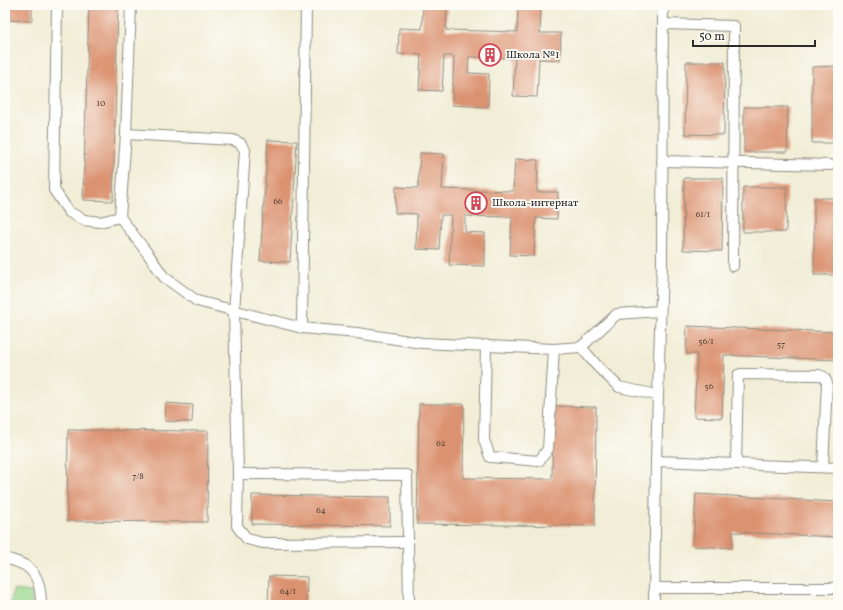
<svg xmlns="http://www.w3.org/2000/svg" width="843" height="610" viewBox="0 0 843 610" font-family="Vollkorn,serif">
<rect width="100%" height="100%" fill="#fdfcf7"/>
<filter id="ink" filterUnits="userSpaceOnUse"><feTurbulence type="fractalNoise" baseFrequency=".025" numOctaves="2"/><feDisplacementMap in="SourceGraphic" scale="8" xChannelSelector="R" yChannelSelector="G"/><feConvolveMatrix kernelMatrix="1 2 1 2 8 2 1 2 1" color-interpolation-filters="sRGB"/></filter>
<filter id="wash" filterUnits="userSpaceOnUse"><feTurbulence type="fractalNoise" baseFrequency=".012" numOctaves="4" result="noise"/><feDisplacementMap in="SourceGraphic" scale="16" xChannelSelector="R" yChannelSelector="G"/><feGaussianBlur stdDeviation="0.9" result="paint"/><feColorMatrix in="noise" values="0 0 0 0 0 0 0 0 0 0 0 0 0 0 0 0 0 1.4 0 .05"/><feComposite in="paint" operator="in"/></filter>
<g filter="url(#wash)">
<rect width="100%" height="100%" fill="#f1edd6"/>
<path fill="#9cdc92" stroke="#64845e" d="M13 590 31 592 32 605H5V603H11Z"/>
<g id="blocks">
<g fill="#db926f">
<path d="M5 5H32V21L5 20Z"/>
<path d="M89 5H118L113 201 83 200Z"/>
<path d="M423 5H447L446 30 517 32 518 5H541L540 33H561L560 60 539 59 537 97 513 96 515 58 469 57 468 73 489 74 488 107 452 105 454 56H444L442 91 419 90 421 55 398 54 399 28 422 29Z"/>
<path d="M686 62H725L724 135 685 134Z"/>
<path d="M838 66V143H812V67Z"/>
<path d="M744 107H788L787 152H744Z"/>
<path d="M268 140 297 141 290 262 260 261Z"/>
<path d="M420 153 444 154 442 189 513 191 515 159 538 160 537 192H558L557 219 536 218 534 256 510 255 512 217 465 216V232L485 233V266L449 265 451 215H441L439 250 416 249 417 214 395 213 396 187 418 188Z"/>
<path d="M684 178H723L722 251 683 250Z"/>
<path d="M743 187H787L786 232H743Z"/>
<rect x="814" y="198" width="24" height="77"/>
<path d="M687 326 838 332V360L724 355 722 418 694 417 697 354H686Z"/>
<path d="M166 403 193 405 192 422 165 421Z"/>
<path d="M419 404H464L463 478 552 479 553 406 596 407 595 526 417 524Z"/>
<path d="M68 430 208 431 207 522 67 521Z"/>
<path d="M696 494 838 502V537L733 532 732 548 693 546Z"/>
<path d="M252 495 390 497V526L252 524Z"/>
<path d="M269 576 307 577 306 605H268Z"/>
</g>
</g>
</g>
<g filter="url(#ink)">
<use href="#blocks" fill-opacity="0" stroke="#8e8c80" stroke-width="1"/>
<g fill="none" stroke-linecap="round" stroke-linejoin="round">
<g stroke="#8e8c80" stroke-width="12">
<g id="lane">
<path d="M57 5 54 190 69 212 84 220 100 222 120 217 126 134 131 5"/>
<path d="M306 5 302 328 357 333 422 343 554 349 581 347 617 314 660 311"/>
<path d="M663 24 734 26 733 266"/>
<path d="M126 134 233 140 240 143 245 150 234 312 238 474 237 526 247 539 263 543 408 542"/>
<path d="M662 161 830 165"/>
<path d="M120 217 148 254 164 277 197 301 302 328"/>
<path d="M486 345 484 440 490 457 539 461 548 449 554 349"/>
<path d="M581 347 598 367 619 387 657 395"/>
<path d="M656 461 838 468"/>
<path d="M736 463 738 375 741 374 819 375 824 377 827 383 823 467"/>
<path d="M238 474 407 475 409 605"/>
<path d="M5 558C11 560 20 562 26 566 39 575 41 590 41 605"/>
<path d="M654 588H838"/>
<path d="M654 605 656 461 662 264 663 5"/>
</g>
</g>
<use href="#lane" stroke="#fff" stroke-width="10"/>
</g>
</g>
<defs>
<g id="building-ring" transform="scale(1.15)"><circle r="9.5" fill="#fdfcf7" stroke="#d1495b" stroke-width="1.5"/><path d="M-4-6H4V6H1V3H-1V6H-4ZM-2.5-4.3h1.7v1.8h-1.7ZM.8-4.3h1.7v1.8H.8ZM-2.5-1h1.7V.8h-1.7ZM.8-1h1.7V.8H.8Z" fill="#d1495b"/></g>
</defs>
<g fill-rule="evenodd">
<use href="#building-ring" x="490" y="55"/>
<use href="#building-ring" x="476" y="203"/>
</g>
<g text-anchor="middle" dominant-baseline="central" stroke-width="3.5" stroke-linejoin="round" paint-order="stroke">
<g font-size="9" fill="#57453c">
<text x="101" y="103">10</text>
<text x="278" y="201">66</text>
<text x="703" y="214">61/1</text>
<text x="706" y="341">56/1</text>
<text x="781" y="344">57</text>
<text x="709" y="386">56</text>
<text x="441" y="443">62</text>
<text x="138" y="476">7/8</text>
<text x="321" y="510">64</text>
<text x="288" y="591">64/1</text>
</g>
<g font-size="11" fill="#2b2b2b" stroke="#fdfcf7" text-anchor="start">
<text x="506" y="55">Школа №1</text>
<text x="492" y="203">Школа-интернат</text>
</g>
</g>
<rect width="843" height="610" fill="none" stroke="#fdfcf7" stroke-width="20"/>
<path d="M693 40v6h122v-6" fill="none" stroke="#2b2b2b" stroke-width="2"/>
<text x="699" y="40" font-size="12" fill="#2b2b2b" stroke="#fdfcf7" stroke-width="3" paint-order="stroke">50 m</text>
</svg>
